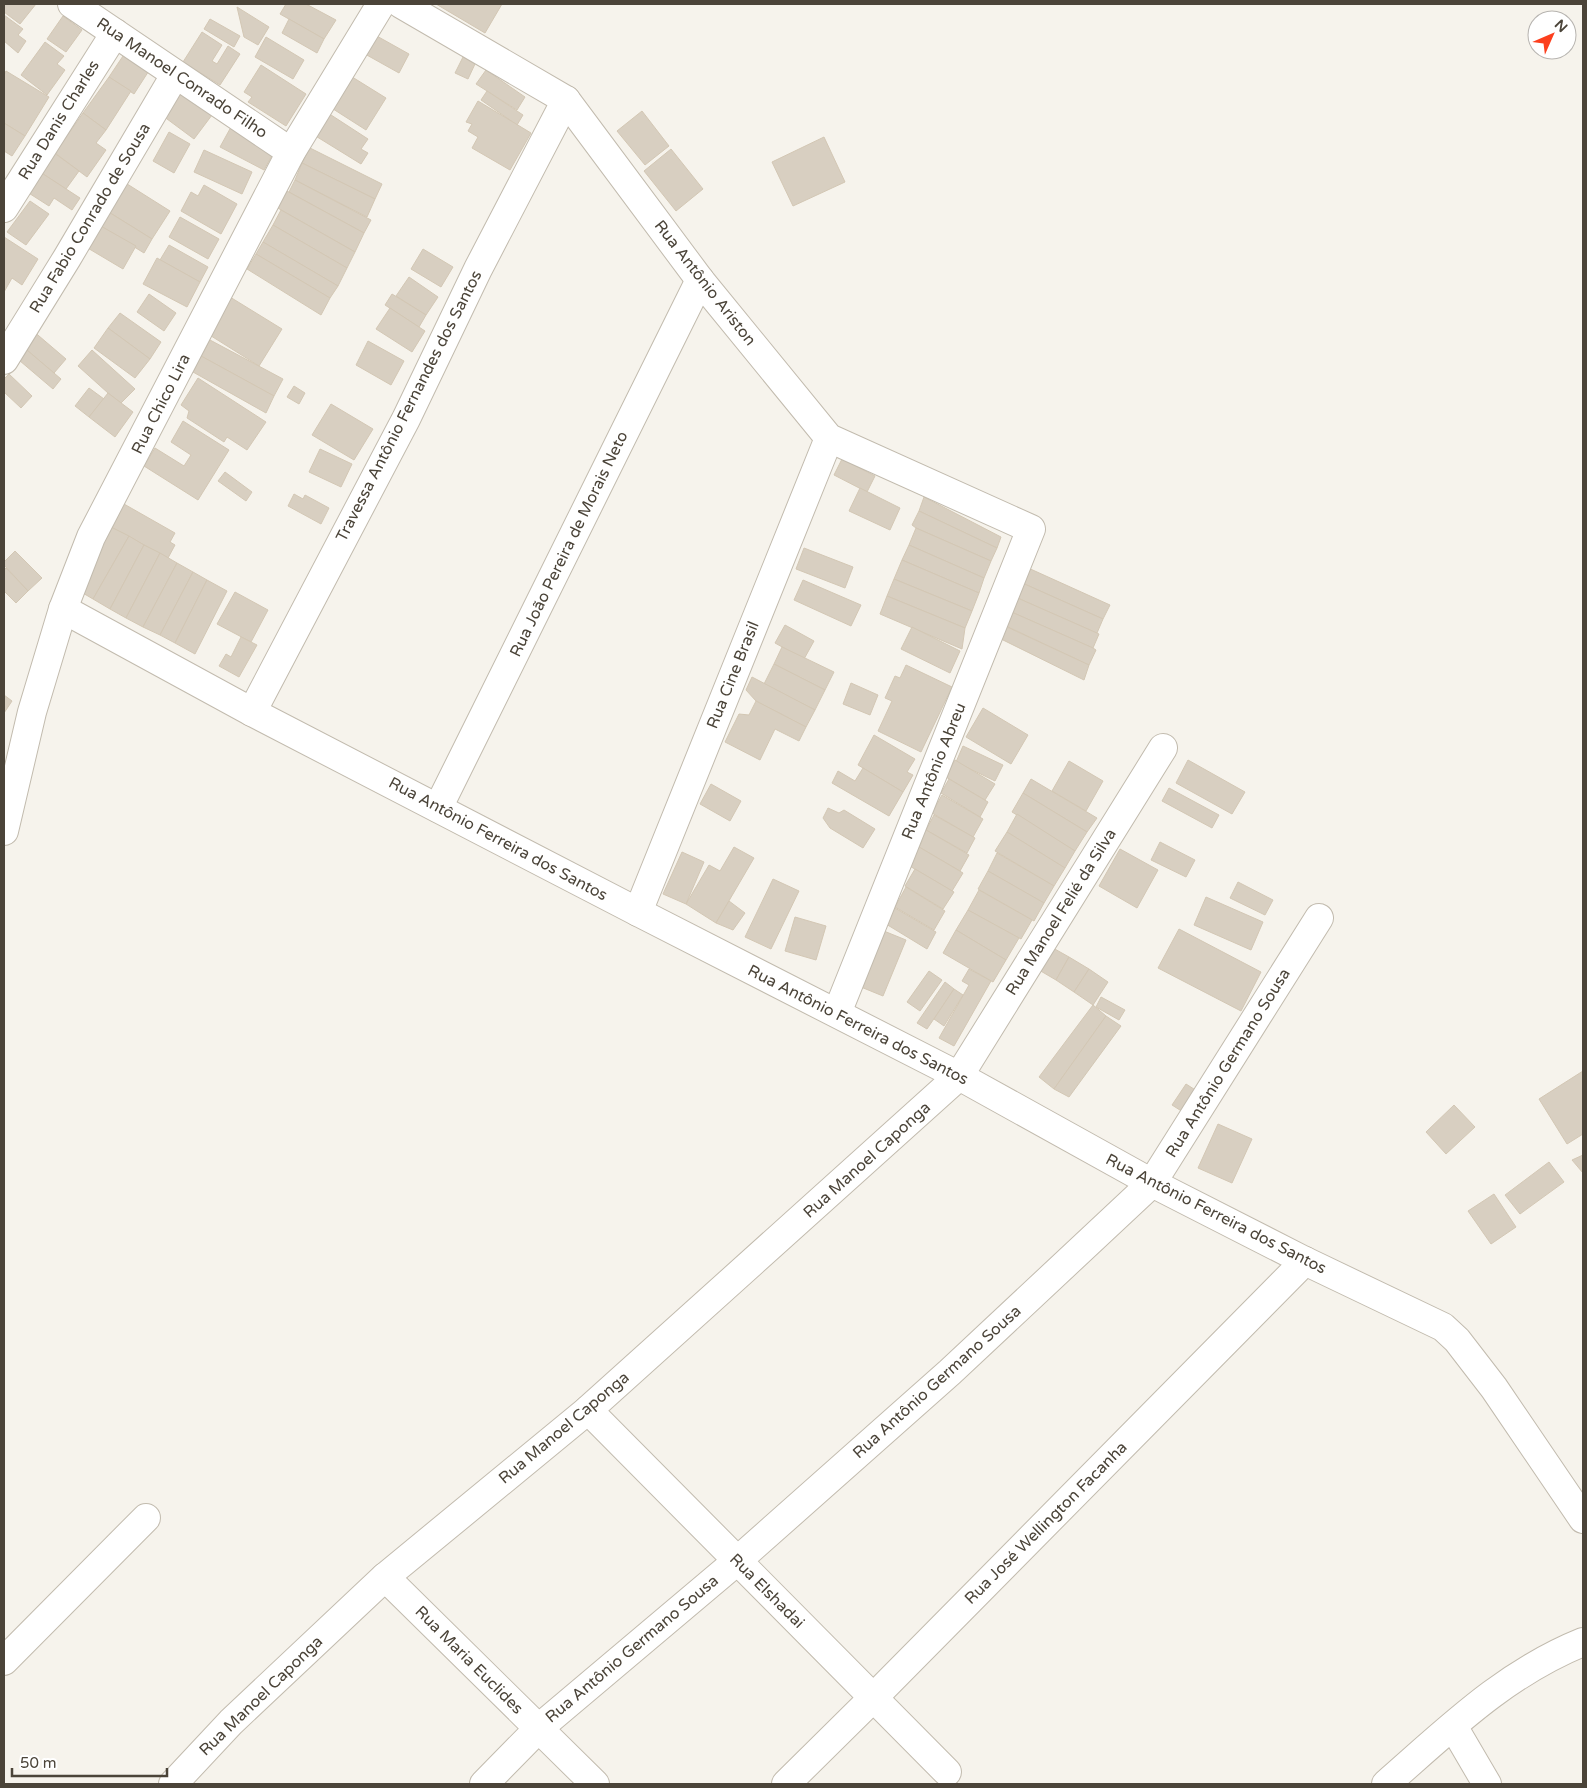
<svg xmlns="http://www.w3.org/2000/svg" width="1587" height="1788" viewBox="0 0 1587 1788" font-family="'Varela Round',sans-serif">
<rect width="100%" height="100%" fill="#f6f3ec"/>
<g fill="#d8cfc1" stroke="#d3c7b4">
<path d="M4 4H36L20 24 4 12Z"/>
<path d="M286 4H306L336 20 324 39 280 14Z"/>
<path d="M436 4H502L485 33Z"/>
<path d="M237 7 269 27 258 45 244 37Z"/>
<path d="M4 15 23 29 18 35 26 41 18 53 4 41Z"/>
<path d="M63 16 82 30 66 52 47 39Z"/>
<path d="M210 19 240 36 234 47 204 29Z"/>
<path d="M289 19 324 39 317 53 282 33Z"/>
<path d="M202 32 222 45 212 61 217 64 228 46 240 54 220 85 183 62Z"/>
<path d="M375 35 409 54 399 73 365 54Z"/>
<path d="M266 37 304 60 293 79 255 57Z"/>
<path d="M45 42 64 56 57 64 65 70 47 95 21 75Z"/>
<path d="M127 50 152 66 134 94 109 77Z"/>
<path d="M463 57 475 64 468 79 455 73Z"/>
<path d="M261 65 306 94 286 126 248 102 252 97 244 92Z"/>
<path d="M486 70 525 97 517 110 476 84Z"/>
<path d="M6 71 49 97 25 136 4 123V75Z"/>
<path d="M349 75 386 98 366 130 330 107Z"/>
<path d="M109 77 131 91 106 130 83 113Z"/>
<path d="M176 89 212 115 194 139 159 113Z"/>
<path d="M487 91 523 115 517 125 481 100Z"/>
<path d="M478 101 531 133 510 170 472 148 478 137 468 131 472 124 466 122Z"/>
<path d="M642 111 669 146 645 165 617 131Z"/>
<path d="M83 113 106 130 96 143 106 150 87 177 55 153Z"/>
<path d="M328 113 368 139 361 149 368 153 361 164 314 135Z"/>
<path d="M4 123 25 136 12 156 4 151Z"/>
<path d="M231 127 275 150 264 170 220 147Z"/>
<path d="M169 132 190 144 174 173 153 161Z"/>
<path d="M824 137 845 182 793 206 772 162Z"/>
<path d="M310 148 382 184 375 199 302 163Z"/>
<path d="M671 149 703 189 676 211 644 171Z"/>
<path d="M50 150 79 171 66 189 37 170Z"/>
<path d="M204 150 252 172 242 194 194 172Z"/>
<path d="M302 163 375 199 367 217 295 180Z"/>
<path d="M37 170 80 198 72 210 54 198 49 206 24 190Z"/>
<path d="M295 180 371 220 364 233 289 192Z"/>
<path d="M124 182 170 211 152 239 107 211Z"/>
<path d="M204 185 237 204 221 234 181 211 191 192 198 196Z"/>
<path d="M285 190 364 233 355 252 276 207Z"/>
<path d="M30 201 49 214 26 245 7 232Z"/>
<path d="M281 210 355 252 347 268 273 225Z"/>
<path d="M107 211 152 239 144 253 99 225Z"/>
<path d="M180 217 219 239 208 259 169 237Z"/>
<path d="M99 225 136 246 123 269 86 247Z"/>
<path d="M273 225 347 268 338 286 263 242Z"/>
<path d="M4 237 38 259 22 285 12 278 4 292Z"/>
<path d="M263 242 338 286 330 298 256 254Z"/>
<path d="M169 245 208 267 200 282 160 260Z"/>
<path d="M423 249 453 267 441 287 411 269Z"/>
<path d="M256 254 330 298 321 315 247 269Z"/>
<path d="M157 258 200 282 187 307 143 284Z"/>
<path d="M409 277 438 297 426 315 396 296Z"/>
<path d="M149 294 176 313 164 331 137 312Z"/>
<path d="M392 294 426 315 419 327 385 305Z"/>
<path d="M230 297 282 329 259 366 208 334Z"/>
<path d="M390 308 425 331 412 352 376 329Z"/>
<path d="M120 313 161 342 150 359 108 328Z"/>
<path d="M108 328 150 359 135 378 94 348Z"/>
<path d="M32 330 66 359 54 373 21 345Z"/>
<path d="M210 340 283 379 274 396 201 356Z"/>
<path d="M368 341 404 361 391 385 356 365Z"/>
<path d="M21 345 61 379 53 389 13 355Z"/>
<path d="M92 350 135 389 121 403 108 393 78 366Z"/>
<path d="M201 356 274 396 266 413 193 372Z"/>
<path d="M9 374 32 396 21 408 4 392V379Z"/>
<path d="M198 378 266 422 247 450 227 437 224 442 187 418 189 411 181 405Z"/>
<path d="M294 386 305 393 299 404 287 397Z"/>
<path d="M89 388 104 399 89 417 75 406Z"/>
<path d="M108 393 133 412 115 437 89 417Z"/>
<path d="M331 404 373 429 354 460 312 435Z"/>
<path d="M183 421 229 450 198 500 144 466 155 448 184 466 191 455 171 442Z"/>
<path d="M320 449 352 464 341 487 309 472Z"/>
<path d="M842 459 875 476 867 492 834 475Z"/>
<path d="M225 472 252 492 246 501 218 481Z"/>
<path d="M860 488 900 508 890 530 849 511Z"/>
<path d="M294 494 303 499 305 495 329 508 321 524 288 506Z"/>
<path d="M924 497 1001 537 997 548 919 511Z"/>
<path d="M124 504 175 533 170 542 175 545 168 558 111 527Z"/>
<path d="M919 511 997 548 991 561 916 528 912 525Z"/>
<path d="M111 527 129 536 93 599 76 589Z"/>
<path d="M916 528 991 561 984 578 909 545Z"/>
<path d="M129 536 144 545 110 609 93 599Z"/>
<path d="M144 545 160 553 126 618 110 609Z"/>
<path d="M909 545 984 578 979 593 902 560Z"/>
<path d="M804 548 853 567 845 588 796 569Z"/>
<path d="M15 551 42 578 28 591 4 565V562Z"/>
<path d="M160 553 177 563 143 627 126 618Z"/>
<path d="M902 560 979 593 972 611 894 579Z"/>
<path d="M177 563 193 572 160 635 143 627Z"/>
<path d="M1026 567 1110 605 1103 619 1020 582Z"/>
<path d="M6 568 28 591 16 603 4 591V570Z"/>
<path d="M193 572 207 580 175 643 160 635Z"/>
<path d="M894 579 972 611 965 628 887 596Z"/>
<path d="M207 580 227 591 195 654 175 643Z"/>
<path d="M803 580 861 605 851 626 794 600Z"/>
<path d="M1020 582 1103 619 1097 633 1013 596Z"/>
<path d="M235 592 268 610 251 642 217 624Z"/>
<path d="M887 596 965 628 962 649 880 614Z"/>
<path d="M1013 596 1099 634 1093 648 1007 610Z"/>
<path d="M1007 610 1093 648 1096 650 1089 665 1002 624Z"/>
<path d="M785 625 814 641 804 659 775 643Z"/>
<path d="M1005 626 1089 665 1084 680 999 638Z"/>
<path d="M912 627 960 651 950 673 901 649Z"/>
<path d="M241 637 257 645 239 677 219 666 226 654 231 657Z"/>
<path d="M782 647 834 672 825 690 774 664Z"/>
<path d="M774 664 825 690 815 710 764 684Z"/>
<path d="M906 665 952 687 921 752 878 731 892 701 885 698 895 676 900 678Z"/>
<path d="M752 677 815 710 806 727 756 701 746 690Z"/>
<path d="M851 683 878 695 870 715 843 704Z"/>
<path d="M4 695 12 701 4 713Z"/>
<path d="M756 701 806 727 799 741 775 729 760 760 725 742 739 714 749 715Z"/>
<path d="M983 708 1028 735 1011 764 966 737Z"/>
<path d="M874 735 915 759 907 772 913 775 903 792 858 765Z"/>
<path d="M963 746 1003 765 995 781 956 762Z"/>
<path d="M955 760 995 784 985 800 946 777Z"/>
<path d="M1188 760 1245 792 1232 814 1176 783Z"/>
<path d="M1069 761 1103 781 1086 811 1052 791Z"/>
<path d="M863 768 903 792 889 816 832 783 838 771 855 781Z"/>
<path d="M949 779 988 802 980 817 941 793Z"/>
<path d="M1031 779 1097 818 1087 832 1023 793Z"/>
<path d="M711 784 741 801 730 821 700 804Z"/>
<path d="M1169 788 1219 815 1212 828 1162 801Z"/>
<path d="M1023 793 1087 832 1075 851 1012 812Z"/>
<path d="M942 795 983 819 973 837 932 813Z"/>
<path d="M828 808 839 813 844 810 875 829 863 848 830 828 823 818Z"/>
<path d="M1017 814 1075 851 1065 868 1007 832Z"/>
<path d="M934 815 975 838 967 853 926 830Z"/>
<path d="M921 827 969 855 960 871 919 847 922 841 915 837Z"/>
<path d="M1007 832 1065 868 1054 886 995 851Z"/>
<path d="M1160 842 1195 860 1186 877 1151 860Z"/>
<path d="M734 847 754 858 716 923 686 904 709 865 720 871Z"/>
<path d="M919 847 963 873 952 891 908 865Z"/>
<path d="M1120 849 1158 870 1137 908 1099 886Z"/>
<path d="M682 852 704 862 686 904 663 894Z"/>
<path d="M997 853 1054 886 1044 903 988 871Z"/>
<path d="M915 869 954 892 943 909 905 886Z"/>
<path d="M988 871 1044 903 1034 921 978 889Z"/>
<path d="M773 879 799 891 771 949 745 937Z"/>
<path d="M1238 882 1273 900 1265 915 1230 898Z"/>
<path d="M906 887 945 911 934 930 895 907Z"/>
<path d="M979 890 1032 920 1021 939 968 910Z"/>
<path d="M1206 897 1263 922 1251 950 1194 925Z"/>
<path d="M729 901 745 913 733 930 716 923Z"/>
<path d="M895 908 936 932 927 949 886 924Z"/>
<path d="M968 910 1019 938 1006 960 956 930Z"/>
<path d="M795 917 826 926 816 960 785 951Z"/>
<path d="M879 929 906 940 883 996 856 985Z"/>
<path d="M1179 929 1261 972 1241 1011 1158 968Z"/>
<path d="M956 930 1006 960 993 982 943 953Z"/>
<path d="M1053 948 1069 957 1056 980 1039 970Z"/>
<path d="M1069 957 1089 969 1074 992 1056 980Z"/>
<path d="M969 969 991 981 954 1046 939 1038 969 985 962 981Z"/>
<path d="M1089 969 1108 982 1093 1005 1074 992Z"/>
<path d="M929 971 942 980 920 1011 907 1002Z"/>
<path d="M945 982 954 989 927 1029 917 1023Z"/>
<path d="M954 989 963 995 944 1026 934 1019Z"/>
<path d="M1101 997 1125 1010 1119 1020 1096 1007Z"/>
<path d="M1093 1005 1106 1016 1054 1089 1039 1077Z"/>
<path d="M1106 1016 1121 1026 1069 1097 1054 1089Z"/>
<path d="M1583 1071V1134L1567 1144 1539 1099Z"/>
<path d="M1186 1084 1197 1091 1183 1112 1172 1105Z"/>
<path d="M1454 1105 1475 1127 1446 1154 1426 1132Z"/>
<path d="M1218 1124 1252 1139 1232 1183 1198 1168Z"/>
<path d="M1583 1155V1173L1572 1160Z"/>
<path d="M1549 1162 1564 1182 1520 1214 1505 1195Z"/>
<path d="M1494 1194 1516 1227 1491 1244 1468 1211Z"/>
</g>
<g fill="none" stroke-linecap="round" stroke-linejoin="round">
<g stroke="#c2bbae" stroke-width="30">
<g id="minor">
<path d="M72 4 291 152"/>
<path d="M401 4 566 100 700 280 829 438 1031 529 837 1013"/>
<path d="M4 208 115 33"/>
<path d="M4 360 67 258 175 75"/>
<path d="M63 609 252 712 638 912 959 1076 1152 1183 1305 1261 1443 1327 1457 1340 1494 1388 1583 1519"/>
<path d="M252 712 406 419 478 269 566 100"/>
<path d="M438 808 700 280"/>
<path d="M4 831 32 712 63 609 91 537 291 152 381 4"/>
<path d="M638 912 829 438"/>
<path d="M588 1410 947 1772"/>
<path d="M385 1577 595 1784"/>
<path d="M4 1661 146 1518"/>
<path d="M1453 1726 1487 1784"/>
<path d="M173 1784 231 1722 385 1577 588 1410 959 1076 1163 748"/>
<path d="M484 1784 539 1728 737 1561 950 1372 1152 1183 1319 918"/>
<path d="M786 1784 873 1698 1305 1261"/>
<path d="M1386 1784C1449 1729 1504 1674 1583 1642"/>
</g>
</g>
<use href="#minor" stroke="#fff" stroke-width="28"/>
</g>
<g text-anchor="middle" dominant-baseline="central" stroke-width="4" stroke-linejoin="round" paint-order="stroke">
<g font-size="16" fill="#4b4439" stroke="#fff">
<text transform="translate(182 78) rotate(34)">Rua Manoel Conrado Filho</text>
<text transform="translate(59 120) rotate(-58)">Rua Danis Charles</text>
<text transform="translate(90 218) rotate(-59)">Rua Fabio Conrado de Sousa</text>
<text transform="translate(705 283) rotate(52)">Rua Antônio Ariston</text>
<text transform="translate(161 404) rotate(-63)">Rua Chico Lira</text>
<text transform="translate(409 406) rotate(-63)">Travessa Antônio Fernandes dos Santos</text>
<text transform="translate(569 544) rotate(-64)">Rua João Pereira de Morais Neto</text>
<text transform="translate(733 675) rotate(-68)">Rua Cine Brasil</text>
<text transform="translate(934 771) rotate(-68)">Rua Antônio Abreu</text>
<text transform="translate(498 839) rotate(28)">Rua Antônio Ferreira dos Santos</text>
<text transform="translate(1061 912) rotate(-58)">Rua Manoel Felié da Silva</text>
<text transform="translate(858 1025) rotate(27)">Rua Antônio Ferreira dos Santos</text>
<text transform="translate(1228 1063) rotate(-58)">Rua Antônio Germano Sousa</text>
<text transform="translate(867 1160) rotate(-42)">Rua Manoel Caponga</text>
<text transform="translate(1216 1214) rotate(27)">Rua Antônio Ferreira dos Santos</text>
<text transform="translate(937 1382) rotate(-42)">Rua Antônio Germano Sousa</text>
<text transform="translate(564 1428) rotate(-40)">Rua Manoel Caponga</text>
<text transform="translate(1046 1523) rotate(-45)">Rua José Wellington Facanha</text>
<text transform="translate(767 1591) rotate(45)">Rua Elshadai</text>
<text transform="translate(632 1649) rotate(-40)">Rua Antônio Germano Sousa</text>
<text transform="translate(469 1660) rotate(45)">Rua Maria Euclides</text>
<text transform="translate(261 1696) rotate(-44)">Rua Manoel Caponga</text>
</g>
</g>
<rect width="1587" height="1788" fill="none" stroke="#4b4439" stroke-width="10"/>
<g transform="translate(1552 35) rotate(45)"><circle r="24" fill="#ffffff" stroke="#b7b4b0"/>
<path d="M0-4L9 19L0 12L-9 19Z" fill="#fc3f1d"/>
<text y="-8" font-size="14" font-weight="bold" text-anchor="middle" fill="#4b4439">N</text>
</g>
<path d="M12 1768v8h155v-8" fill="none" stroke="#4b4439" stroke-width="2.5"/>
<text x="20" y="1768" font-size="15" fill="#4b4439" stroke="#ffffff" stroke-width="4" paint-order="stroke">50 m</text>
</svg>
